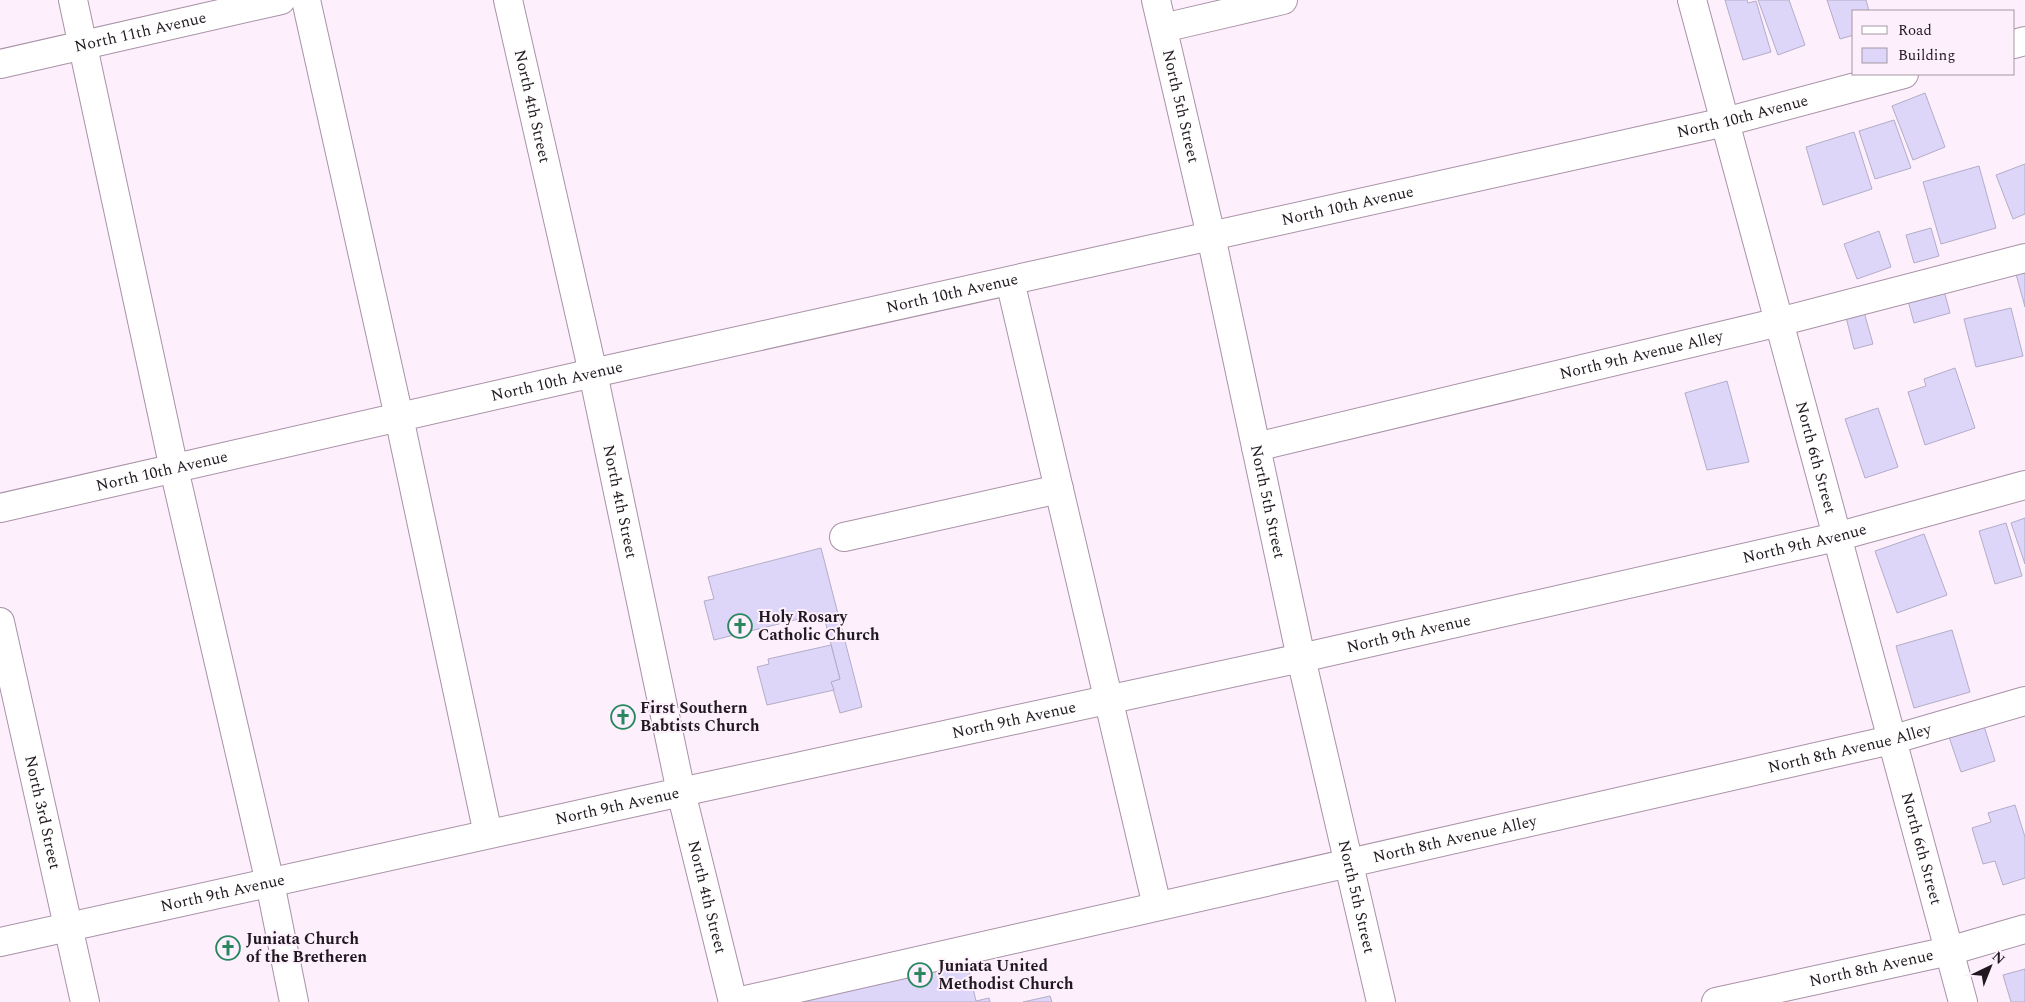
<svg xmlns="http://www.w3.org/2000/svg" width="2025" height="1002" viewBox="0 0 2025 1002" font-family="Spectral,serif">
<rect width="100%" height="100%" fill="#fdeffc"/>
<g fill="#ddd6f9" stroke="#b3adc8">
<path d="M1725 0H1747L1748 3 1756 1 1771 52 1743 60Z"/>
<path d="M1758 0H1789L1805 45 1778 55Z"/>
<path d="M1827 0H1866L1869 11H1854V35L1840 39Z"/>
<path d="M1925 93 1945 147 1913 160 1892 106Z"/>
<path d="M1894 120 1911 168 1875 179 1859 131Z"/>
<path d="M1854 132 1872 189 1823 205 1806 147Z"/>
<path d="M2025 164V214L2013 219 1996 175Z"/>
<path d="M1979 166 1996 228 1941 244 1923 182Z"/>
<path d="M1931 228 1939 256 1914 263 1906 235Z"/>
<path d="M1879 231 1891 267 1857 279 1844 244Z"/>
<path d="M2025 272V307L2016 274Z"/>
<path d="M1943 287 1950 313 1914 323 1907 297Z"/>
<path d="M2011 308 2023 356 1976 367 1964 319Z"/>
<path d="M1864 312 1873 344 1854 349 1846 317Z"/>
<path d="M1955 368 1975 428 1925 445 1908 392 1926 386 1924 379Z"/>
<path d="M1727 381 1749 462 1707 470 1685 393Z"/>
<path d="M1878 408 1898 467 1865 478 1845 419Z"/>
<path d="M2025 518V564L2011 523Z"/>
<path d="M2006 523 2022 576 1995 584 1979 531Z"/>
<path d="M1924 534 1947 595 1897 613 1875 551Z"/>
<path d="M821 548 862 707 840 713 831 682 840 679 823 613 714 640 704 601 714 599 708 577Z"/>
<path d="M1952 630 1970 692 1914 708 1896 646Z"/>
<path d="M831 645 840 679 831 682 834 690 767 705 757 667 769 664 768 659Z"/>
<path d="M1983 723 1995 761 1961 772 1948 734Z"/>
<path d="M2015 805 2025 837V878L2003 885 1995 861 1983 864 1972 828 1991 822 1988 813Z"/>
<path d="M965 954 976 1001 989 998 990 1002H778Z"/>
<path d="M2025 969V1002H2011L2003 975Z"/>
<path d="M1050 996 1052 1002H1023Z"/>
</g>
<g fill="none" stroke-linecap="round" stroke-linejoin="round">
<g stroke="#a892a7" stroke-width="30">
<g id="minor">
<path d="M73 0 174 469 270 883 294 1002"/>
<path d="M306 0 399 417 488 834"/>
<path id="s1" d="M508 0 593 373 681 792 733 1002"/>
<path id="s2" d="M1156 0 1211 236 1301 658 1381 1002"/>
<path id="s3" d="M1692 0 1963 1002"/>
<path d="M1163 28 1283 0"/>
<path d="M2014 44 2025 41"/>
<path id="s4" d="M0 64 281 0"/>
<path d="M1010 281 1157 906"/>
<path id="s5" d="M1256 447 1779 322 2025 258"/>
<path id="s6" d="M0 508 593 373 1725 122 1904 74"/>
<path d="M844 537 1059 489"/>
<path id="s7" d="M0 622 85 1002"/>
<path id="s8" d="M0 942 681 792 1301 658 1836 537 2025 485"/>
<path id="s9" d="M737 1002 1891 740 2025 701"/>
<path id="s10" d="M1716 1002 1949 951 2025 929"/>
</g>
</g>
<use href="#minor" stroke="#fff" stroke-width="28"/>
</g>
<defs>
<g id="church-ring" transform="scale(1.25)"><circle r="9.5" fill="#fdeffc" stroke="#28875f" stroke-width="1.5"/><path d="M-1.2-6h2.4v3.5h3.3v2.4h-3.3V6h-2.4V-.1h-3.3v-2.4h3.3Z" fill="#28875f"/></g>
</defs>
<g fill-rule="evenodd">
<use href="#church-ring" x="740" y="626"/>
<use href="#church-ring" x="623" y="717"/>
<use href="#church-ring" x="228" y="948"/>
<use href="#church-ring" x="920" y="975"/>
</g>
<g text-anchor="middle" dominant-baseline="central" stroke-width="4" stroke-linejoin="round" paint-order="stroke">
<g font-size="16" fill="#211920" stroke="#fdeffc">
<text stroke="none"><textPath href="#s4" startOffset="144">North 11th Avenue</textPath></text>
<text stroke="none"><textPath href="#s1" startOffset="109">North 4th Street</textPath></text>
<text stroke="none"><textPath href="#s2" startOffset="109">North 5th Street</textPath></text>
<text stroke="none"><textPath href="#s6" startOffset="1786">North 10th Avenue</textPath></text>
<text stroke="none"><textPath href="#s6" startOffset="1381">North 10th Avenue</textPath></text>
<text stroke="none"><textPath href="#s6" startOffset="976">North 10th Avenue</textPath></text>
<text stroke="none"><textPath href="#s5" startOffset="396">North 9th Avenue Alley</textPath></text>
<text stroke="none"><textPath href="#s6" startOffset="571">North 10th Avenue</textPath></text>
<text stroke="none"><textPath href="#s3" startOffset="474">North 6th Street</textPath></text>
<text stroke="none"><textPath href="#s6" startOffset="166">North 10th Avenue</textPath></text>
<text stroke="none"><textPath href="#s1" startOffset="514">North 4th Street</textPath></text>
<text stroke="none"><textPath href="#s2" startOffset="514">North 5th Street</textPath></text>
<text stroke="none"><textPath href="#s8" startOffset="1848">North 9th Avenue</textPath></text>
<text stroke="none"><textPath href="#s8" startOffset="1442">North 9th Avenue</textPath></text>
<text stroke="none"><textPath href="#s8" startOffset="1038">North 9th Avenue</textPath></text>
<text stroke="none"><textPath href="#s9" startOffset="1141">North 8th Avenue Alley</textPath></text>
<text stroke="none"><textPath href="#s8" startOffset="632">North 9th Avenue</textPath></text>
<text stroke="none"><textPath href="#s7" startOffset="195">North 3rd Street</textPath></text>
<text stroke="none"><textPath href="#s9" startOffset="736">North 8th Avenue Alley</textPath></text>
<text stroke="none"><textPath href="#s3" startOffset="879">North 6th Street</textPath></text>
<text stroke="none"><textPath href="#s8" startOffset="228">North 9th Avenue</textPath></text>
<text stroke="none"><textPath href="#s2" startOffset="919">North 5th Street</textPath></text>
<text stroke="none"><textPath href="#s1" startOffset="919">North 4th Street</textPath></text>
<text stroke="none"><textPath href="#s10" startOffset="159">North 8th Avenue</textPath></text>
</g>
<g font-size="16" font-weight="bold" fill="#211920" stroke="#fdeffc" text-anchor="start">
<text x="758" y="617">Holy Rosary<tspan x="758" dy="18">Catholic Church</tspan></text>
<text x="640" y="708">First Southern<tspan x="640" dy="18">Babtists Church</tspan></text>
<text x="246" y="939">Juniata Church<tspan x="246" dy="18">of the Bretheren</tspan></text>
<text x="938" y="966">Juniata United<tspan x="938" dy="18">Methodist Church</tspan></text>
</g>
</g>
<rect x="1852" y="10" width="162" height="65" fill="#fdeffc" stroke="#a599a4"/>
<rect x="1862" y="26" width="25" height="8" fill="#ffffff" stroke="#a599a4"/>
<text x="1898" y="35" font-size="15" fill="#211920">Road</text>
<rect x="1862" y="48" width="25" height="15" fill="#ddd6f9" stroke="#a599a4"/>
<text x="1898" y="60" font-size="15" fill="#211920">Building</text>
<g transform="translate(1990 967) rotate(43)" stroke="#fdeffc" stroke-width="4" paint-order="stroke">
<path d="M0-4L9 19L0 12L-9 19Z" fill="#211920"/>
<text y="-8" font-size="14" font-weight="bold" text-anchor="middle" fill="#211920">N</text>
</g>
</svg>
